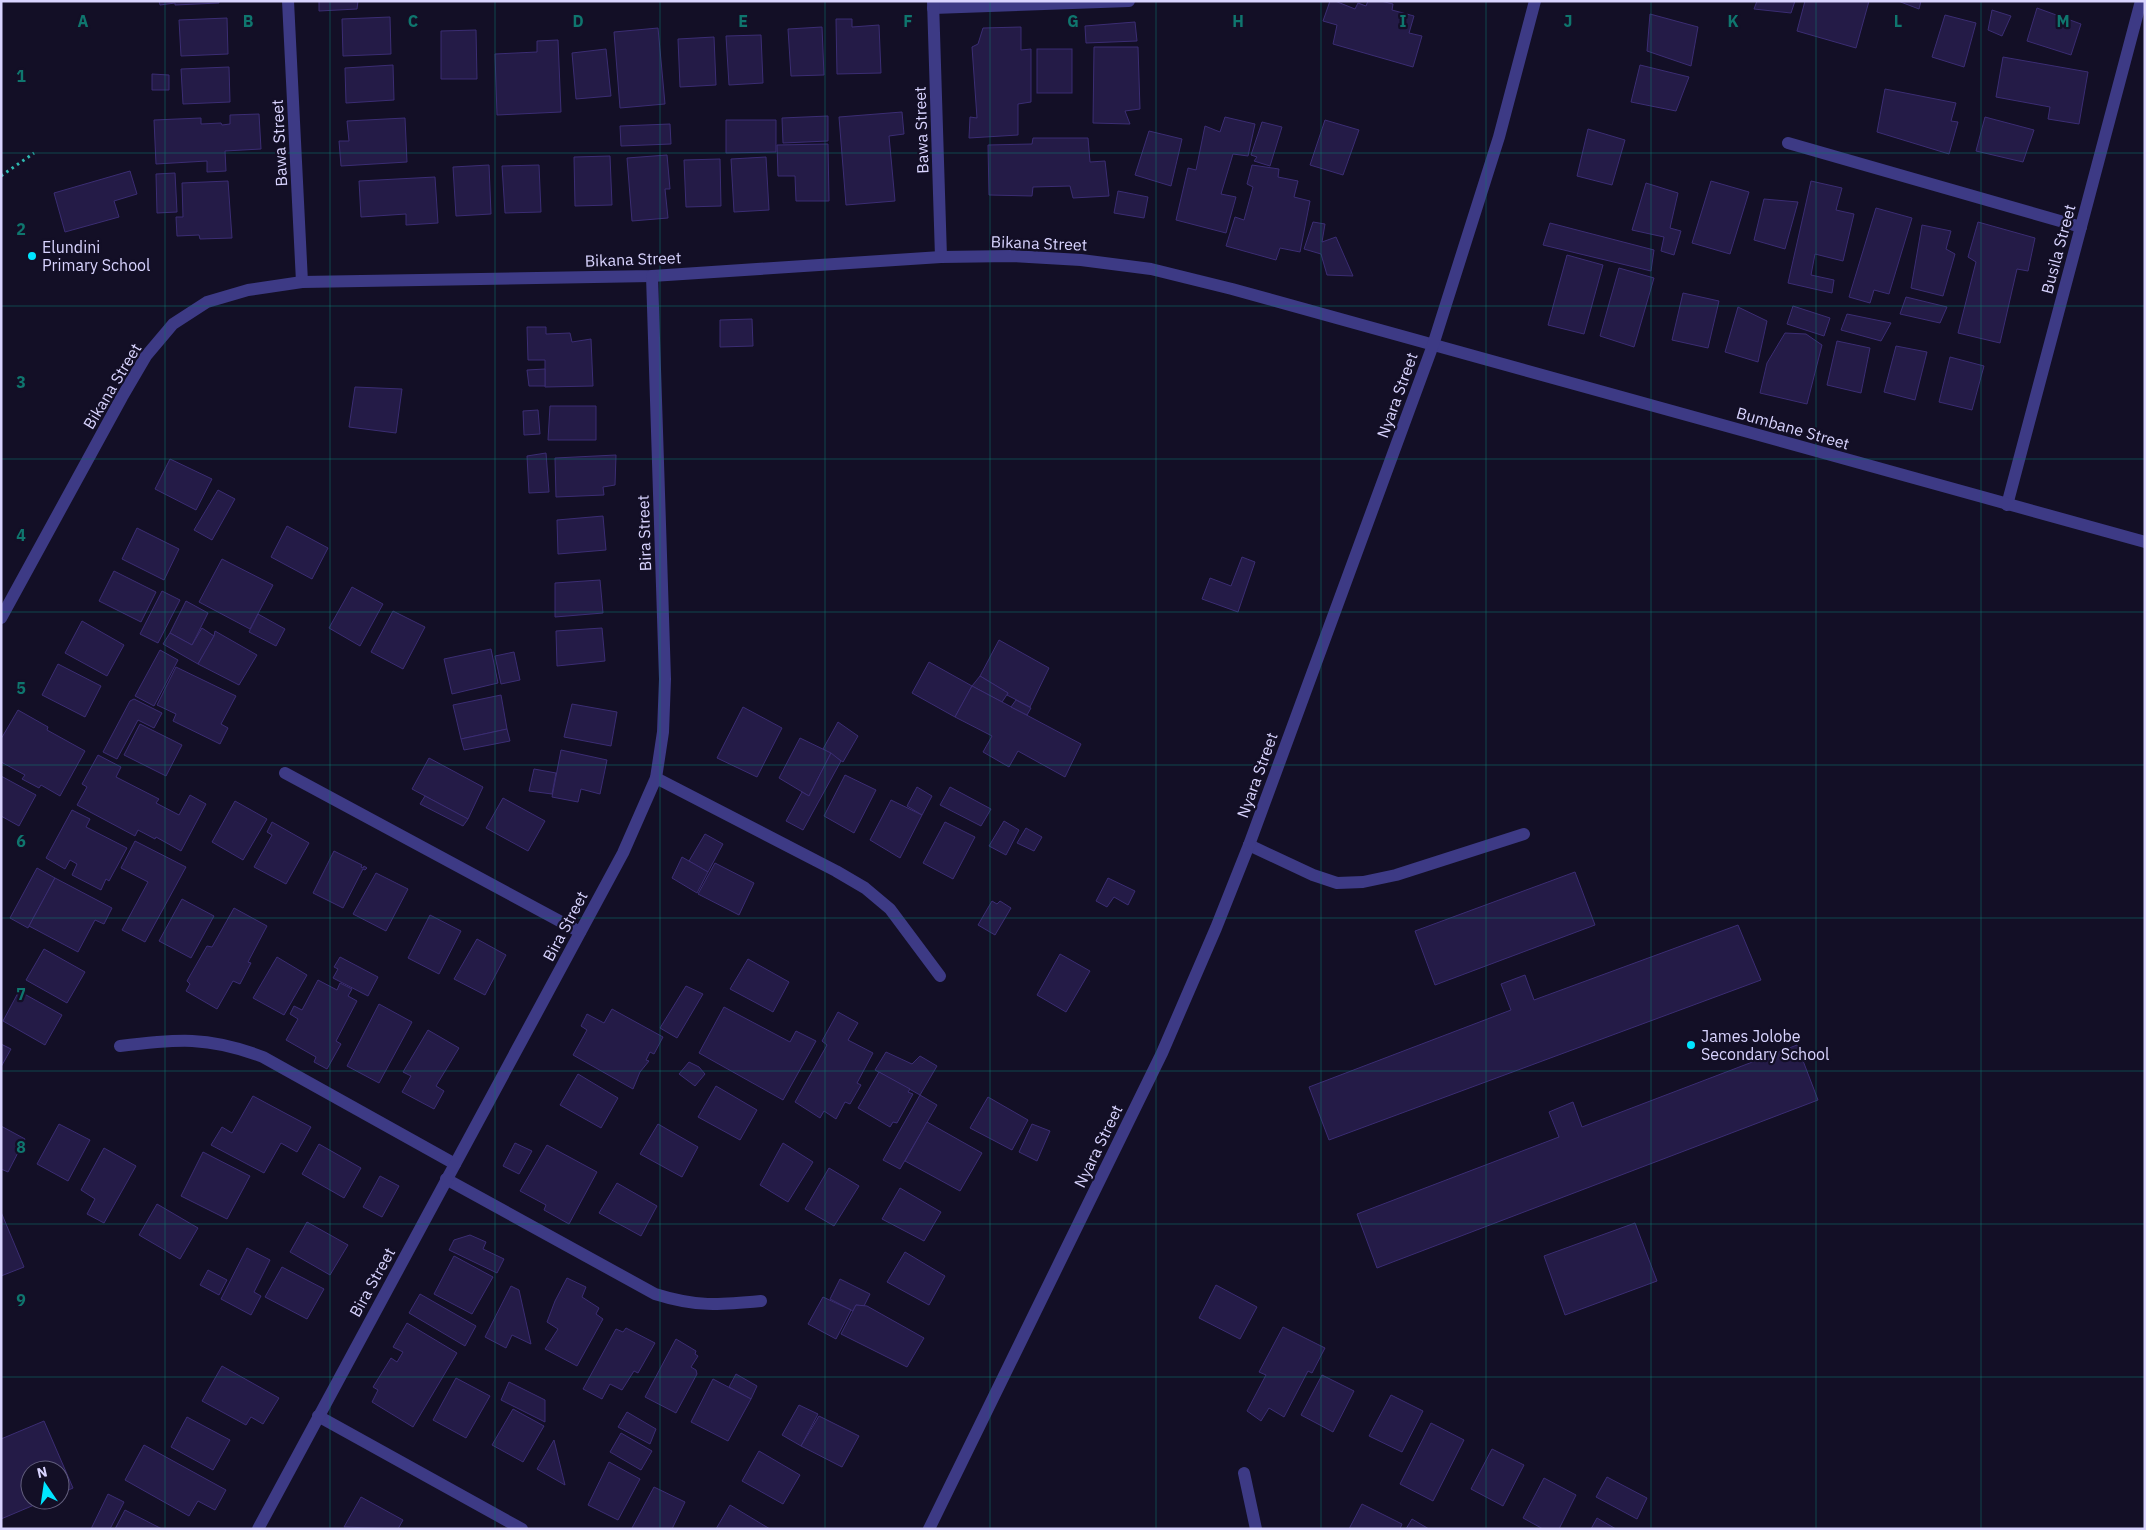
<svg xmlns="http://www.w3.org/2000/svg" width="2146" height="1530" viewBox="0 0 2146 1530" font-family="'IBM Plex Sans',sans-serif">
<rect width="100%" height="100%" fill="#130f26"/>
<g fill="#241b47" stroke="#3b2d73">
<path d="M159 1H219V3L175 5V3L160 5Z"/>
<path d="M319 1H358L357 9 319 11Z"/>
<path d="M1330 1H1335L1355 9 1358 3 1366 6 1368 1H1381L1393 4 1392 10 1414 16 1409 33 1422 36 1413 67 1333 44 1337 25 1323 21Z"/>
<path d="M1757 1H1795L1791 13 1754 9Z"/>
<path d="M1805 1H1869L1856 48 1797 31Z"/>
<path d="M1898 1H1921L1919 9Z"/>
<path d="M2037 8 2081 24 2071 55 2027 41Z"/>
<path d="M1992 10 2011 16 2002 36 1988 30Z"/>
<path d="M1650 14 1698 27 1691 66 1647 51Z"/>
<path d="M1945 15 1976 23 1964 67 1932 57Z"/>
<path d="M390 17 391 54 343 56 342 19Z"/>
<path d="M227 18 228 54 181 56 179 20Z"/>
<path d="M836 19H852V27L879 25 881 73 837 74Z"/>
<path d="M1135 22 1137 41 1086 43 1085 26Z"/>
<path d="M822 27 824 75 791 76 788 29Z"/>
<path d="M1021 27V50L1031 49V102L1018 104V135L969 138 970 117 977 118 972 47 978 44 983 28Z"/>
<path d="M658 28 665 104 620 108 614 32Z"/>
<path d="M476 30 477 79H441V31Z"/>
<path d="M761 35 763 83 729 85 726 36Z"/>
<path d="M714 37 716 85 680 87 678 39Z"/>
<path d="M558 40 561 112 497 115 495 54 537 52V41Z"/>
<path d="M1094 47H1138L1140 109 1125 111 1130 124 1093 123Z"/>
<path d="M606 49 611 96 576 99 572 53Z"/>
<rect x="1037" y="49" width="35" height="44"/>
<path d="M2003 57 2088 72 2079 124 2048 119 2050 107 1996 97Z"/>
<path d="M393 65 394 100 346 103 345 68Z"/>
<path d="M1640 65 1689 77 1676 111 1631 102Z"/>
<path d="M229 67 230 102 183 104 181 69Z"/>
<path d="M152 74 169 75V90H152Z"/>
<path d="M1885 89 1956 103 1951 121 1958 122 1949 154 1877 132Z"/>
<path d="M902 112 904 134 889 136 895 201 846 205 839 117Z"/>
<path d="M259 114 261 149 225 151 226 171 207 172V161L156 164 154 120 201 118V124L221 123 222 125 230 124V115Z"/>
<path d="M828 116V141L783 143 782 118Z"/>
<path d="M1225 117 1255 124 1248 156 1233 154 1221 194 1236 197 1226 233 1176 220 1188 168 1196 170 1205 126 1220 132Z"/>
<path d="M1985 117 2034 130 2023 162 1976 151Z"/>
<path d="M405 118 407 162 341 166 339 141H349L347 121Z"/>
<path d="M726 120H776V152L726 153Z"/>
<path d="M1325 120 1359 130 1343 175 1310 165Z"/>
<path d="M1262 122 1282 127 1270 166 1254 161 1257 157 1251 155Z"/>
<path d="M670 124 671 144 621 146 620 126Z"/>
<path d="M1588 129 1625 140 1612 185 1577 176Z"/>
<path d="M1149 131 1182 139 1171 186 1135 175Z"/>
<path d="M1033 138H1088L1090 162 1105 161 1109 196 1073 198 1070 186 1033 187 1032 196 989 195 988 145 1032 144Z"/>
<path d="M828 144 829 201H796L795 176H778L777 145Z"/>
<path d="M667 155 670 189H665L668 218 632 221 627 158Z"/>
<path d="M610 156 612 205 575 206 574 157Z"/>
<path d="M766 157 769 210 734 212 731 159Z"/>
<path d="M720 159 721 206 686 207 684 160Z"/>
<path d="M489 165 491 214 456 216 453 167Z"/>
<path d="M539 165 541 212 505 213 502 166Z"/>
<path d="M1252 165 1279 169 1278 177 1298 181 1294 197 1310 201 1300 252 1280 248 1276 260 1226 246 1235 217 1244 220 1253 187 1247 184Z"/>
<path d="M130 171 137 194 114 201 119 217 65 232 54 193Z"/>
<path d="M175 173 177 212 157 213 156 174Z"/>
<path d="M435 177 438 223 406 225V214L361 217 359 181Z"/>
<path d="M228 181 232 238 200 239 199 235 177 236 176 217H183L182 183Z"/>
<path d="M1711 181 1749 192 1730 254 1692 243Z"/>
<path d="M1811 181 1842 188 1836 210 1854 214 1843 261 1815 254 1811 275 1834 280 1832 293 1788 283Z"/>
<path d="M1646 183 1678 193 1670 228 1681 231 1674 255 1661 251 1664 237 1632 230Z"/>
<path d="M1118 191 1148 197 1144 218 1114 213Z"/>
<path d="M1764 199 1798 202 1785 249 1754 240Z"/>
<path d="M1876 208 1912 218 1889 294 1874 290 1870 303 1849 297Z"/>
<path d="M1313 222 1325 224 1322 242 1336 237 1353 276 1327 275 1321 254 1304 249Z"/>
<path d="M1978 222 2035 238 2028 271 2017 269 2000 343 1958 333 1976 262 1968 257Z"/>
<path d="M1550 223 1654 250 1651 271 1543 245Z"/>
<path d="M1922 225 1951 231 1946 249 1955 254 1943 296 1911 288Z"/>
<path d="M1567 255 1603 265 1584 334 1548 325Z"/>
<path d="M1619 268 1654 278 1634 347 1600 336Z"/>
<path d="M1683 293 1719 301 1708 348 1672 340Z"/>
<path d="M1906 297 1947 307 1940 323 1900 314Z"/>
<path d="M1793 306 1830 318 1824 336 1787 324Z"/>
<path d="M1738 307 1767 321 1758 362 1725 352Z"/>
<path d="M1847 314 1891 323 1881 341 1841 330Z"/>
<path d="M752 319 753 346 720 347V320Z"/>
<path d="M527 327H546V334L570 333 572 342 591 339 593 386 545 387V360H528Z"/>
<path d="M1785 333 1806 334 1822 345 1807 404 1760 393 1767 363Z"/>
<path d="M1837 341 1870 348 1861 393 1827 385Z"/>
<path d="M1896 346 1927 352 1915 400 1884 392Z"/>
<path d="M1950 357 1984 366 1972 410 1939 402Z"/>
<path d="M545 369V386H529L527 370Z"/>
<path d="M355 387 402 389 396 433 349 427Z"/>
<path d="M550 406H596V440H548Z"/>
<path d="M538 410 540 434 524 435 523 411Z"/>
<path d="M546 453 549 492 529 493 527 456Z"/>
<path d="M616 455 615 485 603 487 604 495 556 497 555 458Z"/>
<path d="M170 459 212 479 196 510 155 489Z"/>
<path d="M218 490 235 499 212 540 194 530Z"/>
<path d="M603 516 606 550 558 554 557 520Z"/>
<path d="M287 526 328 548 312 579 271 557Z"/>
<path d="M137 528 179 549 164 580 122 559Z"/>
<path d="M1242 557 1255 562 1238 612 1202 599 1210 578 1231 586Z"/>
<path d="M222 559 273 585 250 629 199 602Z"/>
<path d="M114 571 156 592 141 622 99 601Z"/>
<path d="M600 580 603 613 555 617V583Z"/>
<path d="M352 587 383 604 360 646 329 628Z"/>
<path d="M162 591 180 600 158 643 140 634Z"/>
<path d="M186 601 208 613 192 645 170 633Z"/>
<path d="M393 611 425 627 403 669 371 652Z"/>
<path d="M258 614 285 629 276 646 249 632Z"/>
<path d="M82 621 124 645 107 676 65 653Z"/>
<path d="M202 628 214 636 198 664 163 644 170 633 192 645Z"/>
<path d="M602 628 605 661 557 666 556 631Z"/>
<path d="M215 631 257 655 239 685 198 664 214 636Z"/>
<path d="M999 640 1049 668 1030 707 1007 695 1008 693 980 676Z"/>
<path d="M491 649 498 683 452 694 444 659Z"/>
<path d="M160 650 178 660 154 706 135 696Z"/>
<path d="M514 652 520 680 501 684 495 656Z"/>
<path d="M929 662 972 686 955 717 912 693Z"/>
<path d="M58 664 101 686 85 717 42 695Z"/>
<path d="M176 667 236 696 221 724 228 728 220 744 173 721 176 714 157 705Z"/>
<path d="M980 676 1008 693 1002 702 972 686Z"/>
<path d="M972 686 1081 744 1065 777 1018 751 1009 767 983 752 992 736 955 717Z"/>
<path d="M501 695 507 729 461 739 453 705Z"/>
<path d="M134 699 162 713 154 728 138 720 117 759 103 752 130 701Z"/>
<path d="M1016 700 1031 708 1027 715 1011 707Z"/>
<path d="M572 704 617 712 611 746 564 737Z"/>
<path d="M743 707 782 728 757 777 717 758Z"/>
<path d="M18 710 48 727 47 730 85 751 60 796 41 785 39 788 22 779 25 775 1 762V739Z"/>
<path d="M838 722 858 736 843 762 823 749Z"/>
<path d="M140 724 182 745 166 776 124 755Z"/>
<path d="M507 729 510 741 464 750 461 739Z"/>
<path d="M800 738 831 753 809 796 779 778Z"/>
<path d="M561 750 607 760 600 794 581 789 578 802 552 797Z"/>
<path d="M831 753 841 761 803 830 786 821 802 792 809 796Z"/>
<path d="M98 755 121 767 116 777 159 799 156 803 179 815 190 795 206 804 181 851 156 837 155 839 138 830 135 836 77 805 87 787 82 784Z"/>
<path d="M429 758 483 787 468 819 412 789Z"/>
<path d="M534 769 556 773 552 794 529 791Z"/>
<path d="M845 775 876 790 854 833 824 816Z"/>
<path d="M1 776 36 795 19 826 1 816Z"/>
<path d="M917 787 932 796 922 815 907 806Z"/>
<path d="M950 787 991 809 981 826 940 805Z"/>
<path d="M425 796 468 819 463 826 420 804Z"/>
<path d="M503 798 545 821 528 851 486 828Z"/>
<path d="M891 800 922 815 900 858 870 840Z"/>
<path d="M235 801 267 819 243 860 212 842Z"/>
<path d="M72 810 90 819 86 827 127 848 109 881 106 879 101 890 72 875 77 864 70 860 65 869 46 858Z"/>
<path d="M1004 821 1019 830 1006 855 989 846Z"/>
<path d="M272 822 309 843 286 884 254 867 272 835 267 832Z"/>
<path d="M945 822 975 837 953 879 923 863Z"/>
<path d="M1026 828 1042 837 1034 851 1017 843Z"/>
<path d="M705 834 723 844 708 872 689 861Z"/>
<path d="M135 841 186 867 145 942 122 930 148 882 121 868Z"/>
<path d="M334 851 362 865 361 867 363 868 364 866 367 868 365 870 363 869 343 908 313 893Z"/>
<path d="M682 857 708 872 697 893 672 878Z"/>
<path d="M715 863 754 883 739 915 698 894Z"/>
<path d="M37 868 55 878 28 928 10 918Z"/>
<path d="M1575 872 1595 925 1435 985 1415 931Z"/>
<path d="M376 873 408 889 386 931 353 914Z"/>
<path d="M55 878 112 908 104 924 95 920 78 952 29 926Z"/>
<path d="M1108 878 1135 891 1128 905 1114 897 1107 907 1096 901Z"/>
<path d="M182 899 214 916 191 958 159 941Z"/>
<path d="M992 901 997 904 1000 901 1011 908 995 935 978 925Z"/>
<path d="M234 908 267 926 248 962 251 963 240 984 233 981 217 1009 186 991 190 984 187 981 207 946 212 947Z"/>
<path d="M430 915 461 931 439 974 408 958Z"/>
<path d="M1738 925 1761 980 1329 1140 1309 1087 1511 1010 1501 984 1525 975 1534 1000Z"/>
<path d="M477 939 506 955 485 995 454 979Z"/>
<path d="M44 949 85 972 67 1003 26 980Z"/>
<path d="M1060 954 1090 971 1066 1012 1037 995Z"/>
<path d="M277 957 307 975 284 1015 253 998Z"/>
<path d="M340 957 378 977 368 996 333 978 338 969 334 967Z"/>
<path d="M748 959 789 982 773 1012 730 989Z"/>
<path d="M318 980 337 990 340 983 352 989 348 996 357 1001 336 1041 341 1044 327 1069 314 1062 316 1057 286 1040 298 1019 290 1014 294 1006 302 1010Z"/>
<path d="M686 986 703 994 677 1038 660 1028Z"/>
<path d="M19 991 62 1015 45 1045 3 1021Z"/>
<path d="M379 1004 412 1022 379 1083 347 1066Z"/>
<path d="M724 1007 790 1042 796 1031 816 1041 783 1100 699 1053Z"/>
<path d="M612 1009 663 1037 654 1054 650 1052 646 1060 649 1061 640 1072 633 1089 573 1055 587 1030 581 1026 587 1014 604 1023Z"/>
<path d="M838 1012 858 1023 848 1040 873 1053 857 1083 861 1085 850 1104 845 1102 836 1119 824 1111 820 1118 795 1102 827 1045 822 1041Z"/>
<path d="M428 1030 459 1048 436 1086 444 1091 434 1109 402 1092 411 1076 403 1072Z"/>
<path d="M1 1044 11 1049 1 1067Z"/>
<path d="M1797 1045 1818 1100 1377 1268 1357 1214 1559 1137 1549 1112 1573 1102 1582 1127Z"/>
<path d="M886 1052 912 1064 920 1056 937 1066 920 1095 875 1070Z"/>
<path d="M689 1062 699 1067 705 1074 695 1086 679 1074Z"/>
<path d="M879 1072 910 1089 908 1092 913 1094 897 1123 893 1122 890 1127 858 1108Z"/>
<path d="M578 1074 618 1098 601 1128 560 1105Z"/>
<path d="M716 1086 757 1110 740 1140 698 1117Z"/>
<path d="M920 1095 937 1105 900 1169 883 1160Z"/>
<path d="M253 1096 311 1127 297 1152 281 1143 264 1173 211 1145 222 1127 232 1133Z"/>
<path d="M988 1097 1028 1120 1012 1150 970 1128Z"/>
<path d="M927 1122 982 1153 960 1191 905 1161Z"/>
<path d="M59 1124 90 1140 68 1181 37 1164Z"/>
<path d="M658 1124 698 1147 682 1177 640 1154Z"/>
<path d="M1032 1124 1050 1131 1037 1161 1019 1152Z"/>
<path d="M1 1126 25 1139 8 1172 1 1169Z"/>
<path d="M515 1143 532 1151 519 1174 503 1166Z"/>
<path d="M783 1143 813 1162 788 1202 760 1185Z"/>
<path d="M319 1144 361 1168 344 1198 302 1174Z"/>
<path d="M547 1145 597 1172 569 1224 544 1210 546 1205 520 1191Z"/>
<path d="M104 1148 136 1166 104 1223 87 1214 95 1199 81 1190Z"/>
<path d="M203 1152 250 1176 227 1219 181 1196Z"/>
<path d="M829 1168 859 1186 834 1226 805 1209Z"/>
<path d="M380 1176 399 1186 382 1217 363 1207Z"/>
<path d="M617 1183 657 1206 641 1236 599 1213Z"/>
<path d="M900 1188 941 1212 924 1241 882 1219Z"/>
<path d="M157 1204 198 1228 180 1259 139 1235Z"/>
<path d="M1 1212 24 1267 1 1276Z"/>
<path d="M307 1222 348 1245 330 1275 290 1252Z"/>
<path d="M1635 1223 1657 1281 1565 1315 1544 1256Z"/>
<path d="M470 1235 486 1242 483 1249 504 1259 497 1273 449 1250 454 1240Z"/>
<path d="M247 1248 270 1260 254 1292 261 1296 251 1315 221 1299Z"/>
<path d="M905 1252 945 1276 929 1305 887 1282Z"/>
<path d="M454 1256 493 1277 472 1314 434 1294Z"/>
<path d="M282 1267 324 1289 307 1319 265 1297Z"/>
<path d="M208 1270 227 1280 219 1295 200 1285Z"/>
<path d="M567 1278 586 1287 582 1297 599 1308 596 1314 603 1319 577 1366 545 1349 558 1329 547 1322 555 1301Z"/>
<path d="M840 1279 870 1294 864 1306 856 1305 853 1311 830 1299Z"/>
<path d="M1216 1285 1257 1307 1240 1339 1199 1318Z"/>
<path d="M511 1286 519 1290 531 1344 512 1335 506 1348 485 1337Z"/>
<path d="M420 1294 476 1326 465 1346 409 1313Z"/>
<path d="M823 1297 851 1310 836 1339 808 1324Z"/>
<path d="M856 1305 867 1306 924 1338 907 1367 841 1334Z"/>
<path d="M407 1323 457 1353 413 1427 372 1402 378 1390 373 1387 391 1358 397 1362 403 1352 393 1347Z"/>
<path d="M1283 1327 1325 1348 1312 1373 1308 1371 1284 1417 1269 1408 1261 1421 1247 1411 1266 1375 1259 1372Z"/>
<path d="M626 1328 655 1343 638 1373 634 1371 622 1390 610 1384 602 1399 583 1389 616 1329 623 1332Z"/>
<path d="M676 1339 696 1351 695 1354 698 1356 691 1367 696 1370 697 1374 676 1413 645 1397Z"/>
<path d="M222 1366 279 1398 263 1424 251 1417 246 1425 202 1401Z"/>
<path d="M736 1374 757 1386 751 1399 729 1387Z"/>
<path d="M1322 1375 1354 1391 1333 1432 1301 1415Z"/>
<path d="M456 1378 490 1396 466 1438 433 1420Z"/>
<path d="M713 1379 751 1399 728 1441 691 1422Z"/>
<path d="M509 1382 545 1400V1422L501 1400Z"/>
<path d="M1391 1395 1423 1411 1402 1452 1369 1436Z"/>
<path d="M799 1405 818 1414 801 1446 782 1435Z"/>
<path d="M513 1409 544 1426 523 1462 492 1445Z"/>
<path d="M627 1412 656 1429 650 1444 618 1427Z"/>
<path d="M819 1416 859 1436 842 1467 801 1446Z"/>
<path d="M187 1417 230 1440 213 1470 171 1447Z"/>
<path d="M44 1421 73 1488 60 1494V1470H30V1500H46L1 1519V1439Z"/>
<path d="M1431 1423 1464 1440 1433 1501 1400 1484Z"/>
<path d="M621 1433 652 1451 641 1470 610 1452Z"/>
<path d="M554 1440 565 1485 537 1469Z"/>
<path d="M144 1445 226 1490 215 1510 198 1501 189 1516 125 1480Z"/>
<path d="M1492 1449 1524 1465 1503 1506 1471 1489Z"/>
<path d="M759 1451 800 1475 783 1504 742 1481Z"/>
<path d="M609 1462 640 1479 618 1520 588 1505Z"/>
<path d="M1607 1477 1647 1498 1637 1519 1596 1497Z"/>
<path d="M1544 1478 1576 1495 1559 1529H1543L1523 1518Z"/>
<path d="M654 1487 685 1502 672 1529H634L632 1528Z"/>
<path d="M108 1494 124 1502 110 1529H91Z"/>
<path d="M361 1497 403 1520 398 1529 344 1527Z"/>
<path d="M1362 1504 1402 1524 1400 1529H1349Z"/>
<path d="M730 1505 770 1529H716Z"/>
<path d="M125 1510 162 1529H115Z"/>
<path d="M1597 1518 1616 1529H1591Z"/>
<path d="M1412 1519 1429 1529H1406Z"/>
</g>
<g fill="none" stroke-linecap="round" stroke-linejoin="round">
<path stroke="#2fb8b0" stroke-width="3" stroke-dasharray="2.5 4" stroke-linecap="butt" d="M1 176 34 153"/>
<g stroke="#3d3a85" stroke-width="12">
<path d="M933 8 1129 1"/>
<path d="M1788 143 2081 227"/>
<path d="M285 773 580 932"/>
<path d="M656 778 836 871 865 888 890 909 940 976"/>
<path d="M1249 845 1313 875 1337 883 1363 882 1396 875 1524 834"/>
<path d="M120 1046C177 1039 208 1036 263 1057L455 1164"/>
<path d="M446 1179 655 1294C696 1307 719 1305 761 1301"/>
<path d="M318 1416 522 1529"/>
<path d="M1244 1473 1256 1529"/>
</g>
<g stroke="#3d3a85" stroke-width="12">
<path d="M288 1 302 282"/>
<path d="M933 1 941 257"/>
<path d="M2007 505 2141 1"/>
<path d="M1 618 122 397 146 356 173 324 207 302 248 290 302 282 652 276 941 257 1012 256 1081 260 1151 269 1232 289 2145 542"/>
<path d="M258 1529 623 853 656 778 663 732 665 679 652 276"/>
<path d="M929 1529 1162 1053 1216 928 1249 845 1433 345 1499 137 1535 1"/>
</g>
</g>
<path fill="none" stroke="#0f766e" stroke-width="1" stroke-opacity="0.55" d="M165 1V1529M330 1V1529M495 1V1529M660 1V1529M825 1V1529M990 1V1529M1156 1V1529M1321 1V1529M1486 1V1529M1651 1V1529M1816 1V1529M1981 1V1529M1 153H2145M1 306H2145M1 459H2145M1 612H2145M1 765H2145M1 918H2145M1 1071H2145M1 1224H2145M1 1377H2145"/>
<g fill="#00e5ff" stroke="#130f26" stroke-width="2">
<circle cx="32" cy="256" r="5"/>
<circle cx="1691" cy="1045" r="5"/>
</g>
<g text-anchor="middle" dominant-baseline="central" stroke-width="4.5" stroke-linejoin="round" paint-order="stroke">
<g font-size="16" fill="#d9d4ff" stroke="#130f26">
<text transform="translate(921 130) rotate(-92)">Bawa Street</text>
<text transform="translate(279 143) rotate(-93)">Bawa Street</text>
<text transform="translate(1039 243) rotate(2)">Bikana Street</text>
<text transform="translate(2058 249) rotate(-75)">Busila Street</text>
<text transform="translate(633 259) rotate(-2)">Bikana Street</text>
<text transform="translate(112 386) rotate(-59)">Bikana Street</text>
<text transform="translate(1397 395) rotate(-70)">Nyara Street</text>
<text transform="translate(1793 428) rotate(16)">Bumbane Street</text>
<text transform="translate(644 533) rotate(-92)">Bira Street</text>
<text transform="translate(1257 775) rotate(-70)">Nyara Street</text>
<text transform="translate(565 926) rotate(-62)">Bira Street</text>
<text transform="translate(1098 1146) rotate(-64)">Nyara Street</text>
<text transform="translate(372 1282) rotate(-61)">Bira Street</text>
</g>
<g font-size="16" fill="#d9d4ff" stroke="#130f26" text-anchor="start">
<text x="42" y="247">Elundini<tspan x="42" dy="18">Primary School</tspan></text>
<text x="1701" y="1036">James Jolobe<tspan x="1701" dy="18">Secondary School</tspan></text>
</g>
</g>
<g font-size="16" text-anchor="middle" font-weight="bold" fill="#0f766e" stroke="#130f26" stroke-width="4.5" stroke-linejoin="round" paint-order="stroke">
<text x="83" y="27">A</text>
<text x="248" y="27">B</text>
<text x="413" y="27">C</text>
<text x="578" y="27">D</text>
<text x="743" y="27">E</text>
<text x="908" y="27">F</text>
<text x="1073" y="27">G</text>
<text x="1238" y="27">H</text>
<text x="1403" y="27">I</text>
<text x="1568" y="27">J</text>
<text x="1733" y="27">K</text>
<text x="1898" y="27">L</text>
<text x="2063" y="27">M</text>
<text x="21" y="82">1</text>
<text x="21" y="235">2</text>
<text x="21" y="388">3</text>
<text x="21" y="541">4</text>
<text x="21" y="694">5</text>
<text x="21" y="847">6</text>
<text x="21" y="1000">7</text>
<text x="21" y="1153">8</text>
<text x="21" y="1306">9</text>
</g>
<rect width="2146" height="1530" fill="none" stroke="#d9d4ff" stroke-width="5"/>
<g transform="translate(45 1485) rotate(347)"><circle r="24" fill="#130f26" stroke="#625e7d"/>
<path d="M0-4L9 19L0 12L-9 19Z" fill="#00e5ff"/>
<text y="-8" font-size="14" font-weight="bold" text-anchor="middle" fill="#d9d4ff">N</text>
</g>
</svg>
